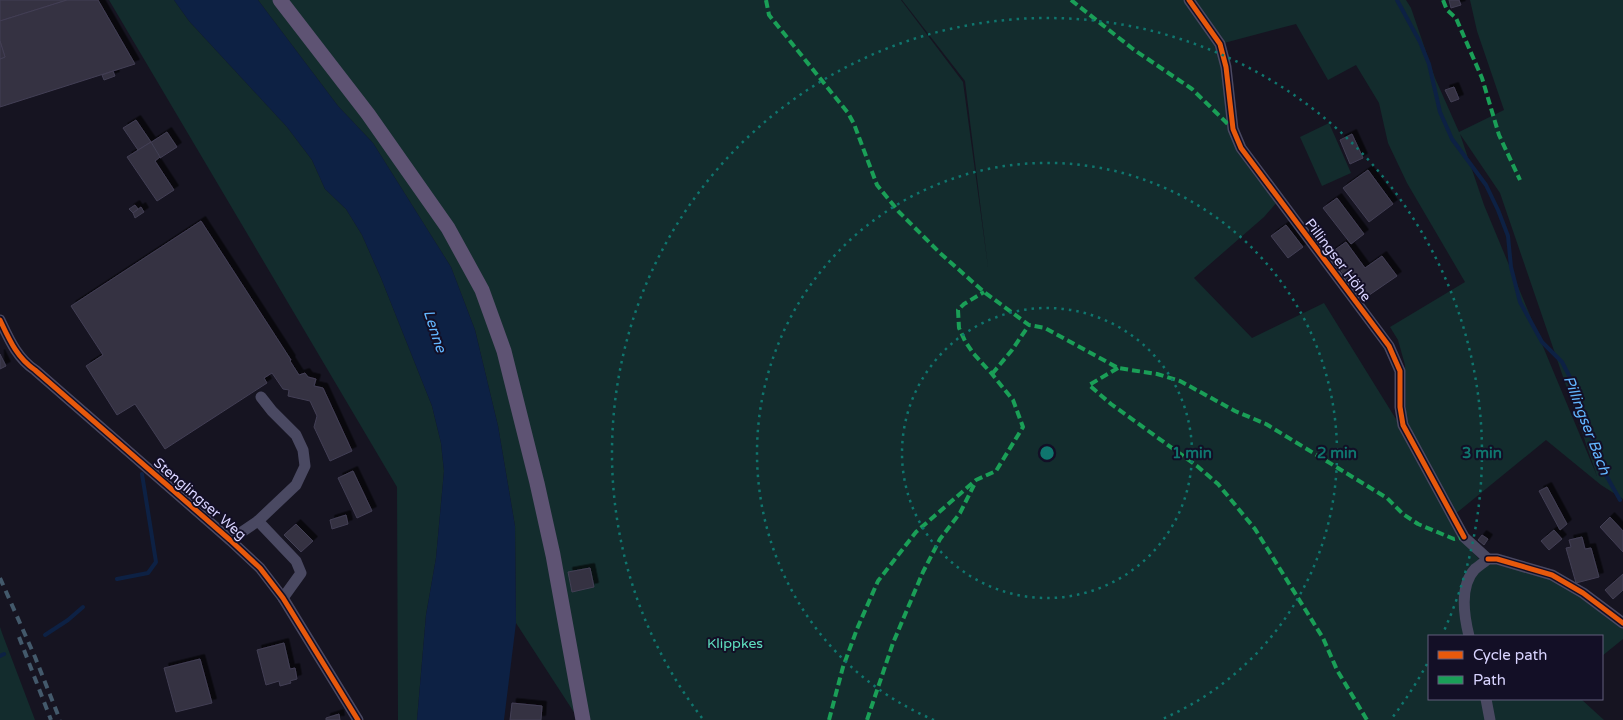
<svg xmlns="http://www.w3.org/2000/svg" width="1623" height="720" viewBox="0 0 1623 720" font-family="'Varela Round',sans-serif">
<defs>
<filter id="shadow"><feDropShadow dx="4.5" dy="-4.5" stdDeviation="0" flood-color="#0009"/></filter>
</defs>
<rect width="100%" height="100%" fill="#161421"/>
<g fill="#132c2d" fill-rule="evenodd">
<path d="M109 0H174L189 21 287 127 312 160 325 189 346 209 362 235 381 278 432 406 441 443 444 471 436 558 426 615 417 720H398L397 487Z"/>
<path d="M258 0H901L963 82 988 267 965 81 902 0H1187L1217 44 1231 129 1278 201 1264 217 1194 278 1252 338 1324 303 1399 424 1462 541 1481 561 1548 577 1583 597 1623 628V639L1602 656V636H1429V699H1581L1604 720H579L516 623 515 526 498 426 475 330 451 267 373 143 338 106Z"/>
<path d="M1194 0H1406L1411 8 1435 78 1459 132 1504 110 1477 31 1470 0H1623V499L1601 485 1546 440 1454 515 1406 425 1405 365 1398 340 1390 327 1465 282 1407 183 1388 143 1379 103 1356 65 1328 80 1296 24 1224 43ZM1460 134 1500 193 1597 476 1484 205Z"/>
<path d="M1329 123 1351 173 1322 186 1300 137Z"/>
<path d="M0 627 2 633 35 720H0Z"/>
</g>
<path fill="#0d2144" d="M174 0H258L338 106 373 143 451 267 475 330 498 426 515 526 516 623 504 720H417L426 615 436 558 444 471 441 443 432 406 381 278 362 235 346 209 325 189 312 160 287 127 189 21Z"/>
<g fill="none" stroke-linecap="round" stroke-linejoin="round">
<g stroke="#0d2144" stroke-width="4">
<path d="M1397 0 1420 42 1429 64 1440 112 1452 139 1486 185 1498 210 1508 236 1511 267 1520 302 1542 342 1562 362 1574 385 1602 468 1620 500"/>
<path d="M117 579 148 573 156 562 142 474"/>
<path d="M45 635 68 620 83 607"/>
<path d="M0 656 4 654"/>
</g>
</g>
<g fill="#343243" stroke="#433f54" filter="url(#shadow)">
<path d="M0 0H67L0 21Z"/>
<path d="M67 0H98L135 64 0 107V59L5 57 0 41V21Z"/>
<path d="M1449 0H1459L1461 5 1451 8Z"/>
<path d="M0 41 5 57 0 59Z"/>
<path d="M113 71 115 76 104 80 102 75Z"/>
<path d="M1454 87 1459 99 1451 102 1445 90Z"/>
<path d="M136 120 151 142 138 150 123 128Z"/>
<path d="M167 132 177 147 160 158 150 143Z"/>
<path d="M1352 134 1363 158 1350 164 1340 140Z"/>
<path d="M151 142 160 157 155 161 174 190 157 201 127 157Z"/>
<path d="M1368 170 1393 204 1369 222 1343 188Z"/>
<path d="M1337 198 1364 234 1351 244 1323 208Z"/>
<path d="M135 205 138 209 133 213 129 209Z"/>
<path d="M141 207 144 212 135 218 133 213Z"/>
<path d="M201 221 291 360 290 361 299 375 305 373 308 377 316 379 314 386 323 388 352 451 330 461 314 427 317 416 310 401 288 396 289 390 283 389 272 373 264 378 267 383 165 449 135 404 117 415 86 366 103 355 71 306Z"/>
<path d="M1286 225 1303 247 1288 258 1271 236Z"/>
<path d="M1346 242 1365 268 1382 256 1397 276 1362 300 1329 254Z"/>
<path d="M0 354 6 366 0 369Z"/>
<path d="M353 471 372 511 357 518 338 478Z"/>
<path d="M1547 487 1567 524 1560 530 1539 491Z"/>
<path d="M346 515 348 524 332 529 330 520Z"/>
<path d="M1610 517 1623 531V552L1600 527Z"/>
<path d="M296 524 313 541 301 552 284 535Z"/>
<path d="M1554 530 1562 539 1549 550 1541 541Z"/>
<path d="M1482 535 1488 539 1484 545 1478 540Z"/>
<path d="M1582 537 1585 549 1591 548 1599 577 1576 583 1566 548 1571 547 1569 540Z"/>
<path d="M590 568 594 587 572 592 568 572Z"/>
<path d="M1623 574V590L1613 599 1605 590Z"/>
<path d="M284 643 290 669 295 668 297 679 290 681 291 683 280 686 279 681 266 685 257 650Z"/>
<path d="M200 659 212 703 176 712 164 668Z"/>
<path d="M512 703 542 706 541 720H510Z"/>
<path d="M339 714 340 720H326V718Z"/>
</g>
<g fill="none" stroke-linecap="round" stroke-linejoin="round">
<g stroke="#4a4962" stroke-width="11">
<path d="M1189 0 1220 44 1226 67 1233 129 1241 148 1389 346 1400 371V407L1403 425 1464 537 1488 559"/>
<path d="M0 320C9 339 17 358 35 370L230 540 260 568 283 598 358 720"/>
<path d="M258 521 296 561 301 573 283 598"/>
<path d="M230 540 258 521 296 485 305 466 303 450 296 435 272 411 261 397"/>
<path d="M1469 636C1464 616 1459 586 1475 569 1479 566 1484 562 1488 559H1497L1552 575 1583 593 1623 623"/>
<path d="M1486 699 1490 720"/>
</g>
<path stroke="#5e5373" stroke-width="15" d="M280 0 368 114 448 228 482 290 504 351 537 483 553 555 583 720"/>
<g stroke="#43596b" stroke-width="4" stroke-dasharray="8 6" stroke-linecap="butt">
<path d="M0 578 35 657 60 720"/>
<path d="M19 637 51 720"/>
</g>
<g stroke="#1a9f57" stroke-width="4" stroke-dasharray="8 4" stroke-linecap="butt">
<path d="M766 0 769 15 848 113 854 124 877 185 899 212 940 253 984 292 1029 325 1045 328 1118 368 1157 374 1180 381 1235 411 1266 424 1387 498 1403 514 1418 524 1454 539 1464 537"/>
<path d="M1071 0 1133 49 1192 89 1233 129"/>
<path d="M1443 0 1447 10 1456 18 1482 78 1499 135 1520 180"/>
<path d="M1118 368 1089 385 1111 404 1197 466 1218 484 1255 529 1323 638 1337 670 1367 720"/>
<path d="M992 374 1012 350 1029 325"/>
<path d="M829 720 843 667 857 629 878 581 916 532 976 480 996 471 1023 427 1013 400 992 374 973 353 965 341 959 328 958 310 964 304 984 292"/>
<path d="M867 720 893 643 923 572 940 539 960 513 974 485"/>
</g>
<g stroke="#130f26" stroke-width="8">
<g id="cycleway">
<path d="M1189 0 1220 44 1226 67 1233 129 1241 148 1389 346 1400 371V407L1403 425 1464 537"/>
<path d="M0 320C9 339 17 358 35 370L230 540 260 568 283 598 358 720"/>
<path d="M1488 559H1497L1552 575 1583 593 1623 623"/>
</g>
</g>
<use href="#cycleway" stroke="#e8590c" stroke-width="5"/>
</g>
<g fill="none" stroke="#0f766e" stroke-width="2.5" stroke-dasharray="2.5 5">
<circle cx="1047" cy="453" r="145"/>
<path d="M934 720A290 290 0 1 1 1160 720"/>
<path d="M1427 664A435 435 0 0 1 1392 718M702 718A435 435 0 1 1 1443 633"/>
</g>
<g text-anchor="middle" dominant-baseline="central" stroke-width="4" stroke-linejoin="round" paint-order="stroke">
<g font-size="14" fill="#d9d4ff" stroke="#130f26">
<text transform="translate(1338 260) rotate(53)">Pillingser Höhe</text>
<text transform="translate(200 499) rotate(41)">Stenglingser Weg</text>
</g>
<g font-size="14" fill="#5fe0c0" stroke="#130f26">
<text x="735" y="643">Klippkes</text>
</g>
<g font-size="15" font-style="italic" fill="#62b6ff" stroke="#130f26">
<text transform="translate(435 331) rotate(72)">Lenne</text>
<text transform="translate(1587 425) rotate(69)">Pillingser Bach</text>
</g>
</g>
<circle cx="1047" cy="453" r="8" fill="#0f766e" stroke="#130f26" stroke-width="2.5"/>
<g font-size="15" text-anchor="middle" font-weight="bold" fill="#0f766e" stroke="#130f26" stroke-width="4" stroke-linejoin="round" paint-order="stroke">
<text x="1192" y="458">1 min</text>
<text x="1337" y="458">2 min</text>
<text x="1482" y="458">3 min</text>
</g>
<rect x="1428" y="635" width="175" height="65" fill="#130f26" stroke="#625e7d"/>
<rect x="1438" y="651" width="25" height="8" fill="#e8590c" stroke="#625e7d"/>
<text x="1473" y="660" font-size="15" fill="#d9d4ff">Cycle path</text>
<rect x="1438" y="676" width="25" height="8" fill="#1a9f57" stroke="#625e7d"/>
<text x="1473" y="685" font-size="15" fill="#d9d4ff">Path</text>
</svg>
